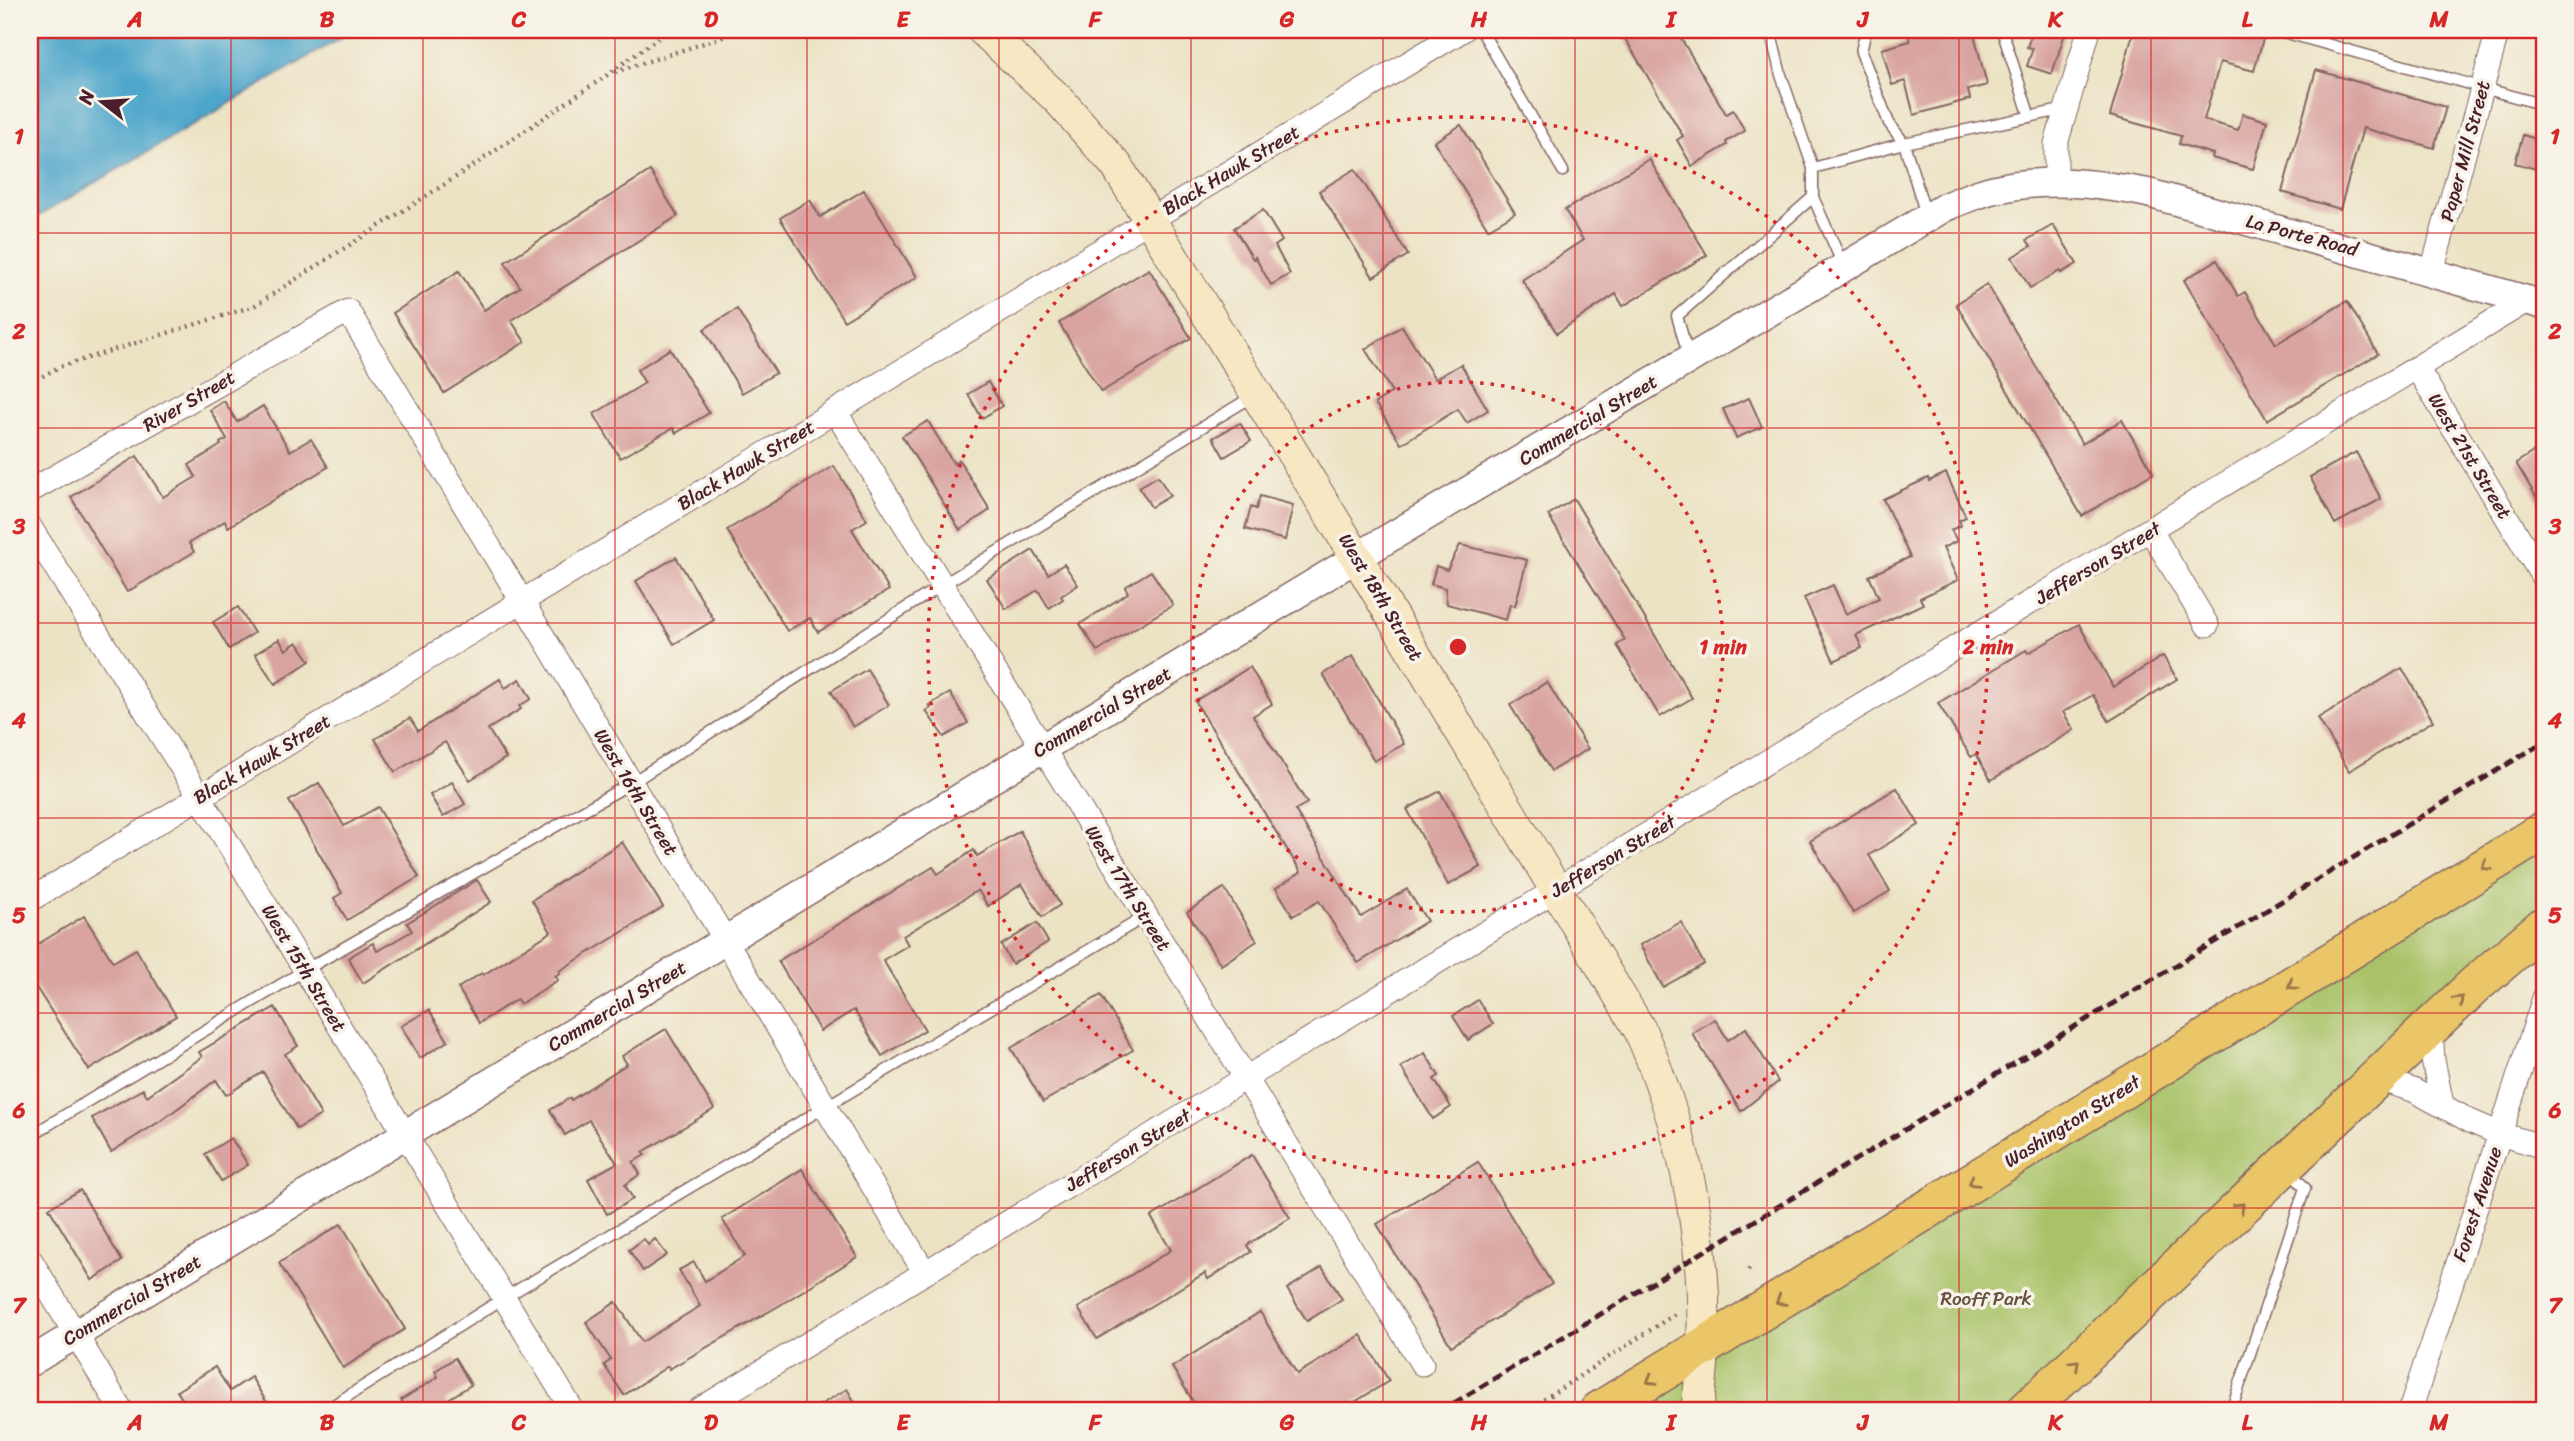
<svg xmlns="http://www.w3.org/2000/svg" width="2574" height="1441" viewBox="0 0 2574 1441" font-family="Sriracha,sans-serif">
<rect width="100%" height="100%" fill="#f7f3e8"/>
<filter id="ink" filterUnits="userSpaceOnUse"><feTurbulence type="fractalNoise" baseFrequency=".0143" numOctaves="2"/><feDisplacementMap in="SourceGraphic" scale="14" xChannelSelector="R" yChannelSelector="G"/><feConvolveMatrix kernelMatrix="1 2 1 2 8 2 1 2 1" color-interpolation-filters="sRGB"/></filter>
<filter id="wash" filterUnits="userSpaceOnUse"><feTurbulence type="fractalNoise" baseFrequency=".00686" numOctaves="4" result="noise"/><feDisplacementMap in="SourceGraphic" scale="28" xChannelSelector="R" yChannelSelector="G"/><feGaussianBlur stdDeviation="1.57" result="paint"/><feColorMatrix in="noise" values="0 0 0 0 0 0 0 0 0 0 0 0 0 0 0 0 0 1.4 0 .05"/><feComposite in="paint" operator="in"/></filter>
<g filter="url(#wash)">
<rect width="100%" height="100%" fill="#ece3c5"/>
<path fill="#a9c268" stroke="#7a704a" stroke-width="2" d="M2544 829V926L2028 1411H1583Z"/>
<path fill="#4ea6cb" stroke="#4c627b" stroke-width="2" d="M30 30H354L30 221Z"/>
<g id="blocks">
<g fill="#d9a4a0">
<path d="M1620 30H1676L1726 114 1733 110 1745 131 1726 142 1727 145 1692 166 1677 140 1683 136Z"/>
<path d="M1907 30H1973L1987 85 1968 90 1970 99 1914 115 1905 81 1892 85 1882 49 1910 41Z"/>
<path d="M2033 30H2066L2052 74 2027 66 2033 48 2027 47Z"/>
<path d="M2134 30H2195L2210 34 2211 30H2229L2263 39 2254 71 2220 62 2204 120 2238 130 2243 114 2267 121 2253 169 2212 158 2213 154 2179 144 2181 136 2110 116Z"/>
<path d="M2316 70 2446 107 2434 148 2363 128 2340 209 2282 192Z"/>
<path d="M1461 125 1515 213 1488 229 1434 142Z"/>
<path d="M2523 135 2543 141 2536 169 2515 163Z"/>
<path d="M1649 159 1707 255 1623 306 1616 294 1557 333 1522 280 1583 240 1565 210Z"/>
<path d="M1355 169 1408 255 1373 277 1319 191Z"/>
<path d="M650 171 678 216 511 320 525 342 444 393 393 313 459 271 484 310 520 287 505 262Z"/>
<path d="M864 190 917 277 844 321 780 218 810 200 820 217Z"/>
<path d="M1263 210 1282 241 1275 246 1290 274 1271 285 1255 257 1253 259 1234 228Z"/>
<path d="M2053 225 2077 264 2061 273 2060 271 2030 288 2012 257 2031 246 2027 240Z"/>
<path d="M2217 260 2238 296 2245 292 2276 344 2347 301 2378 354 2267 420 2184 280Z"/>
<path d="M1149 269 1191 338 1101 392 1059 323Z"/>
<path d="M1987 284 2082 444 2122 420 2153 473 2082 516 1956 304Z"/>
<path d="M737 309 776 373 742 393 704 329Z"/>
<path d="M1402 326 1435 379 1461 364 1488 410 1467 423 1458 409 1401 444 1375 403 1392 392 1365 349Z"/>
<path d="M670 349 709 413 676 433 673 428 620 458 594 414 645 383 637 370Z"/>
<path d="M988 382 1002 406 982 418 968 394Z"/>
<path d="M1749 398 1762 427 1736 438 1723 409Z"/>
<path d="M224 401 237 422 263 406 290 451 311 439 328 467 228 527 225 521 189 543 194 552 127 592 71 497 137 456 163 497 196 477 189 465 221 445 220 443 227 439 210 410Z"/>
<path d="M928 421 954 464 959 460 990 510 960 530 902 436Z"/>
<path d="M1240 423 1251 441 1224 457 1213 438Z"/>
<path d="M2544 445V510L2516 463Z"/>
<path d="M2356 452 2381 499 2335 524 2310 477Z"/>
<path d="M834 466 867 520 852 529 889 590 818 632 810 618 787 631 727 530Z"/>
<path d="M1946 473 1966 517 1959 520 1961 525 1951 530 1957 541 1943 548 1958 580 1920 598 1923 604 1856 635 1862 648 1834 661 1804 598 1833 585 1846 614 1879 598 1869 576 1910 557 1883 499 1928 478 1929 481Z"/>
<path d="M1158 476 1170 496 1151 507 1139 487Z"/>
<path d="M1260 496 1293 505 1285 540 1245 529 1251 507 1256 509Z"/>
<path d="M1574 499 1692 698 1660 717 1617 645 1625 640 1548 515Z"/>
<path d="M1460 545 1527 560 1515 606 1510 604 1506 620 1447 604 1445 588 1431 584 1436 566 1447 570Z"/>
<path d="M1033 550 1048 574 1064 564 1078 585 1061 596 1063 599 1049 608 1038 590 1006 609 987 579Z"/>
<path d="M676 557 714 620 674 644 636 581Z"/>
<path d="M1151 571 1173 605 1097 651 1080 624 1128 593 1125 587Z"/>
<path d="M238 607 254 633 229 649 213 622Z"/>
<path d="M2079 624 2113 687 2163 656 2177 679 2109 721 2093 695 2063 712 2074 730 1991 780 1976 754 1971 757 1938 703 2026 650 2028 653Z"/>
<path d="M279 639 286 650 297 642 310 661 275 684 255 654Z"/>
<path d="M1353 656 1404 744 1374 761 1323 674Z"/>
<path d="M1250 667 1272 704 1253 716 1307 803 1295 810 1361 917 1407 889 1427 921 1358 963 1319 901 1293 916 1276 888 1301 872 1195 701Z"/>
<path d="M2402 668 2433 721 2349 771 2318 718Z"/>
<path d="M867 669 889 705 853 727 831 691Z"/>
<path d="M500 679 505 688 520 679 531 699 519 706 521 709 488 729 506 758 470 780 445 742 395 772 375 739 410 718 418 731Z"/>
<path d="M1547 682 1588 749 1551 771 1510 705Z"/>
<path d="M950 693 968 723 944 737 926 711 931 708 929 705Z"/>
<path d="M452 782 465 804 443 817 430 795Z"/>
<path d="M319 783 344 826 378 807 419 877 347 920 334 898 342 893 289 801Z"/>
<path d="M1897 788 1919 825 1869 855 1890 891 1853 913 1810 841Z"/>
<path d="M1440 791 1481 867 1448 885 1407 809Z"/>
<path d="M1020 831 1060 905 1042 917 1022 884 988 906 978 890 903 936 908 945 883 960 925 1030 882 1056 854 1010 820 1031 778 961 933 867 938 874 974 850 977 856Z"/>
<path d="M622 842 663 907 559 971 560 973 555 976 558 980 520 1004 517 999 479 1023 458 988 482 973 483 975 551 932 532 900Z"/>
<path d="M477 880 491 902 363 983 348 958 373 943 377 951 412 931 407 923Z"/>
<path d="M1224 888 1257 941 1221 965 1187 912Z"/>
<path d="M84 916 113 962 136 949 176 1016 89 1070 30 978V949Z"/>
<path d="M1681 922 1704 964 1663 987 1640 945Z"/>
<path d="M1037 923 1048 942 1012 964 1001 945Z"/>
<path d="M1101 995 1133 1050 1043 1102 1011 1048Z"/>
<path d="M1478 1000 1493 1024 1468 1040 1453 1016Z"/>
<path d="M275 1007 298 1046 285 1054 321 1115 297 1129 263 1072 226 1095 216 1080 162 1120 111 1152 92 1118 143 1089 147 1096 202 1057 199 1052Z"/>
<path d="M429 1010 448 1041 420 1058 401 1026Z"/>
<path d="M1715 1019 1728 1040 1746 1028 1778 1082 1741 1111 1692 1033Z"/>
<path d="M666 1029 714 1109 643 1152 645 1155 633 1162 640 1174 625 1185 633 1199 607 1214 588 1179 617 1163 589 1120 565 1135 550 1110 570 1098 571 1100 627 1064 622 1056Z"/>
<path d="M1425 1053 1439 1076 1434 1079 1451 1107 1433 1119 1401 1067Z"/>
<path d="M231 1138 248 1165 221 1181 205 1154Z"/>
<path d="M1252 1155 1290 1218 1247 1245 1251 1252 1208 1279 1205 1273 1097 1339 1078 1308 1171 1250 1151 1217Z"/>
<path d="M1478 1162 1552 1284 1451 1346 1377 1224Z"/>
<path d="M802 1169 857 1257 777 1307 669 1369 668 1366 624 1395 604 1365 611 1360 586 1322 616 1302 642 1342 700 1306 679 1270 694 1262 705 1281 745 1256 722 1219Z"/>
<path d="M80 1190 122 1261 92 1280 49 1208Z"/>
<path d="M341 1224 405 1329 343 1368 279 1263Z"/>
<path d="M644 1239 648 1245 655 1239 667 1255 643 1271 629 1250Z"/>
<path d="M1322 1267 1342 1299 1307 1321 1287 1289Z"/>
<path d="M1260 1312 1297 1374 1361 1335 1389 1381 1340 1411H1199L1172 1367Z"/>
<path d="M455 1358 471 1385 445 1401 452 1411H408L401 1400 438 1377 435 1371Z"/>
<path d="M215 1367 230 1391 251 1377 272 1411H190L177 1391Z"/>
<path d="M847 1389 860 1411H810Z"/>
</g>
</g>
</g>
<g filter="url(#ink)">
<use href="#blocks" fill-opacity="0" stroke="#836461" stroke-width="2"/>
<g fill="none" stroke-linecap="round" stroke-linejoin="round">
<g stroke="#836461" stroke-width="13">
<g id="service">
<path d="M1481 30 1563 171"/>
<path d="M1770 30 1781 75 1813 168V197"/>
<path d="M2002 30 2030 117"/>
<path d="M2276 30 2544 105"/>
<path d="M1813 168 1904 143 1889 123 1861 52 1866 30"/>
<path d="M1926 215 1904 143 2066 109"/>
<path d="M1689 358 1677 316 1813 197 1843 265"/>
<path d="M30 1136 305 970 631 783 942 585 1255 395"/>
<path d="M324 1411 504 1298 1146 916"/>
<path d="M2231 1411 2305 1188 2288 1169"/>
</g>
</g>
<g stroke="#836461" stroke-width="25">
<g id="minor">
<path d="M2056 181V144L2089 30"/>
<path d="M2432 271 2498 30"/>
<path d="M2417 368 2544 579"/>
<path d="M835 411 1422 1364"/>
<path d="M30 491 348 311 925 1273"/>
<path d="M30 527 200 797 573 1411"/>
<path d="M2151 531 2207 625"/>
<path d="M30 900 1463 30"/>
<path d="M2431 1028 2433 1060 2442 1104"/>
<path d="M2378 1079 2413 1090 2470 1121 2500 1134 2544 1147"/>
<path d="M30 1259 122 1411"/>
<path d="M697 1411 2528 300"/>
<path d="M2410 1411 2544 998"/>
</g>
</g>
<g stroke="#836461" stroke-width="31">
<path id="tertiary" d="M30 1362 1379 544 1945 207C1960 201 1976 194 1991 190 2045 177 2095 183 2148 193L2544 305"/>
</g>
<g stroke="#836461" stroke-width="34">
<path id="secondary" d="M983 30 1058 99 1116 165 1357 558 1640 1030C1692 1149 1716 1282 1697 1411"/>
</g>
<g stroke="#836461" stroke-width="41">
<g id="trunk">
<path d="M1599 1411 2544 831"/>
<path d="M2026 1411 2475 985 2544 926"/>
</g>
</g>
<g stroke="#836461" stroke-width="4.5" stroke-dasharray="2 5" stroke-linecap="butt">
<path d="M615 72 744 30"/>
<path d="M30 383 59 367 254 306 467 170 610 73 669 30"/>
<path d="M1748 1270 1751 1265"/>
<path d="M1526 1411 1675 1314"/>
</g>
<use href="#service" stroke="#fff" stroke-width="10"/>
<use href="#minor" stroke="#fff" stroke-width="23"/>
<use href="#tertiary" stroke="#fff" stroke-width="28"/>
<use href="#secondary" stroke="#f7e8c3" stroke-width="32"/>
<use href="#trunk" stroke="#eac669" stroke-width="38"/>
<path stroke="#4a1f2b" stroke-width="5" stroke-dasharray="10 5" stroke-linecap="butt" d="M1441 1411 2544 742"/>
</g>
<defs><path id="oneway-chevron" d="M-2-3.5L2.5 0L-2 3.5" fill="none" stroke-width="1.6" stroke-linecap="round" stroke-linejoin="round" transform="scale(1.75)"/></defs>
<g stroke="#9a724a">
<use href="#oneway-chevron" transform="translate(2486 866) rotate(148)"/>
<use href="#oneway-chevron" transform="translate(2292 985) rotate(148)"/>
<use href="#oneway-chevron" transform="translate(2459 1000) rotate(-45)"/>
<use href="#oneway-chevron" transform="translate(1973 1182) rotate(148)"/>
<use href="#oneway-chevron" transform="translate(2240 1207) rotate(-44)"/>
<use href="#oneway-chevron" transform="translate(1780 1301) rotate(148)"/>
<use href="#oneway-chevron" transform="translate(2075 1364) rotate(-44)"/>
<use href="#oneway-chevron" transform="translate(1651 1380) rotate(149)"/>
</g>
</g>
<path fill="none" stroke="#d62828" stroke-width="2" stroke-opacity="0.55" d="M231 30V1411M423 30V1411M615 30V1411M807 30V1411M999 30V1411M1191 30V1411M1383 30V1411M1575 30V1411M1767 30V1411M1959 30V1411M2151 30V1411M2343 30V1411M30 233H2544M30 428H2544M30 623H2544M30 818H2544M30 1013H2544M30 1208H2544"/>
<g fill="none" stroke="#d62828" stroke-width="3.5" stroke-dasharray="3.5 7">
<circle cx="1458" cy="647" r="265"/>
<circle cx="1458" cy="647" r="530"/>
</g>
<g text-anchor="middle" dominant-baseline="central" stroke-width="7" stroke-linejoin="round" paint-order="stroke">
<g font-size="19" fill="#4a1f2b" stroke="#f7f3e8">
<text transform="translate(2465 151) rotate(-75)">Paper Mill Street</text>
<text transform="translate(1231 170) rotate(-31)">Black Hawk Street</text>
<text transform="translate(2302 235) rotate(15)">La Porte Road</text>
<text transform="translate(189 401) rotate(-30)">River Street</text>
<text transform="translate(1588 420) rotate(-31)">Commercial Street</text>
<text transform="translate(2470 456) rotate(59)">West 21st Street</text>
<text transform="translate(746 465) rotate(-31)">Black Hawk Street</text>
<text transform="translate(2098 563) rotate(-31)">Jefferson Street</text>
<text transform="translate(1381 597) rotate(59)">West 18th Street</text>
<text transform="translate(1102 712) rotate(-31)">Commercial Street</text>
<text transform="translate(262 759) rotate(-31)">Black Hawk Street</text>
<text transform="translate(636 792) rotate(59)">West 16th Street</text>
<text transform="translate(1613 856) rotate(-31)">Jefferson Street</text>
<text transform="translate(1128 888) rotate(58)">West 17th Street</text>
<text transform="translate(304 968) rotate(59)">West 15th Street</text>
<text transform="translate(617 1006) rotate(-31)">Commercial Street</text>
<text transform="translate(2072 1121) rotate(-32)">Washington Street</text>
<text transform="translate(1128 1150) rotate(-31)">Jefferson Street</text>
<text transform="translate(2477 1204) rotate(-72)">Forest Avenue</text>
<text transform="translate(132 1300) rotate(-31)">Commercial Street</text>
</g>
<g font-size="19" fill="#66503d" stroke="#f7f3e8">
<text x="1986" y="1298">Rooff Park</text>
</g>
</g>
<circle cx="1458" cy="647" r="10" fill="#d62828" stroke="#f7f3e8" stroke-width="3.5"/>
<g font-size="21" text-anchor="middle" font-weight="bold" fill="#d62828" stroke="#f7f3e8" stroke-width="7" stroke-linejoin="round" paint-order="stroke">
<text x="1723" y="654">1 min</text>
<text x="1988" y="654">2 min</text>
</g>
<rect width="2574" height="1441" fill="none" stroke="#f7f3e8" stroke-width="77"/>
<g transform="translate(102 102) rotate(287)" stroke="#f7f3e8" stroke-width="5" paint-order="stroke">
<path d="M0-5L12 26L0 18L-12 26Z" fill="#4a1f2b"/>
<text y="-10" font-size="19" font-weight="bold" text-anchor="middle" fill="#4a1f2b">N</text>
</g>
<rect x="38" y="38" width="2498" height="1364" fill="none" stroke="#d62828" stroke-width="2.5"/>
<g font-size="23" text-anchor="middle" font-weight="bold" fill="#d62828">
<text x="135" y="27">A</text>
<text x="327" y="27">B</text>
<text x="519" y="27">C</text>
<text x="711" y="27">D</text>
<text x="903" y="27">E</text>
<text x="1095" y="27">F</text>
<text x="1287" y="27">G</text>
<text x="1479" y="27">H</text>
<text x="1671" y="27">I</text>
<text x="1863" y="27">J</text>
<text x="2055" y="27">K</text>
<text x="2247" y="27">L</text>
<text x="2439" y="27">M</text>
<text x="19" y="144">1</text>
<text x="2555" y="144">1</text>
<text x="19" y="339">2</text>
<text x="2555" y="339">2</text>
<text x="19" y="534">3</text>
<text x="2555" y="534">3</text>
<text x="19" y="728">4</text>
<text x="2555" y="728">4</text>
<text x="19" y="923">5</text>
<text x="2555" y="923">5</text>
<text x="19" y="1118">6</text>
<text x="2555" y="1118">6</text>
<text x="19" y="1313">7</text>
<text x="2555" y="1313">7</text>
<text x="135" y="1430">A</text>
<text x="327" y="1430">B</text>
<text x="519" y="1430">C</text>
<text x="711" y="1430">D</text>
<text x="903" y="1430">E</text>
<text x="1095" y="1430">F</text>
<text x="1287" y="1430">G</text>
<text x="1479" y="1430">H</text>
<text x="1671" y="1430">I</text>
<text x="1863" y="1430">J</text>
<text x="2055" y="1430">K</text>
<text x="2247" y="1430">L</text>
<text x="2439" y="1430">M</text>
</g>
</svg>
